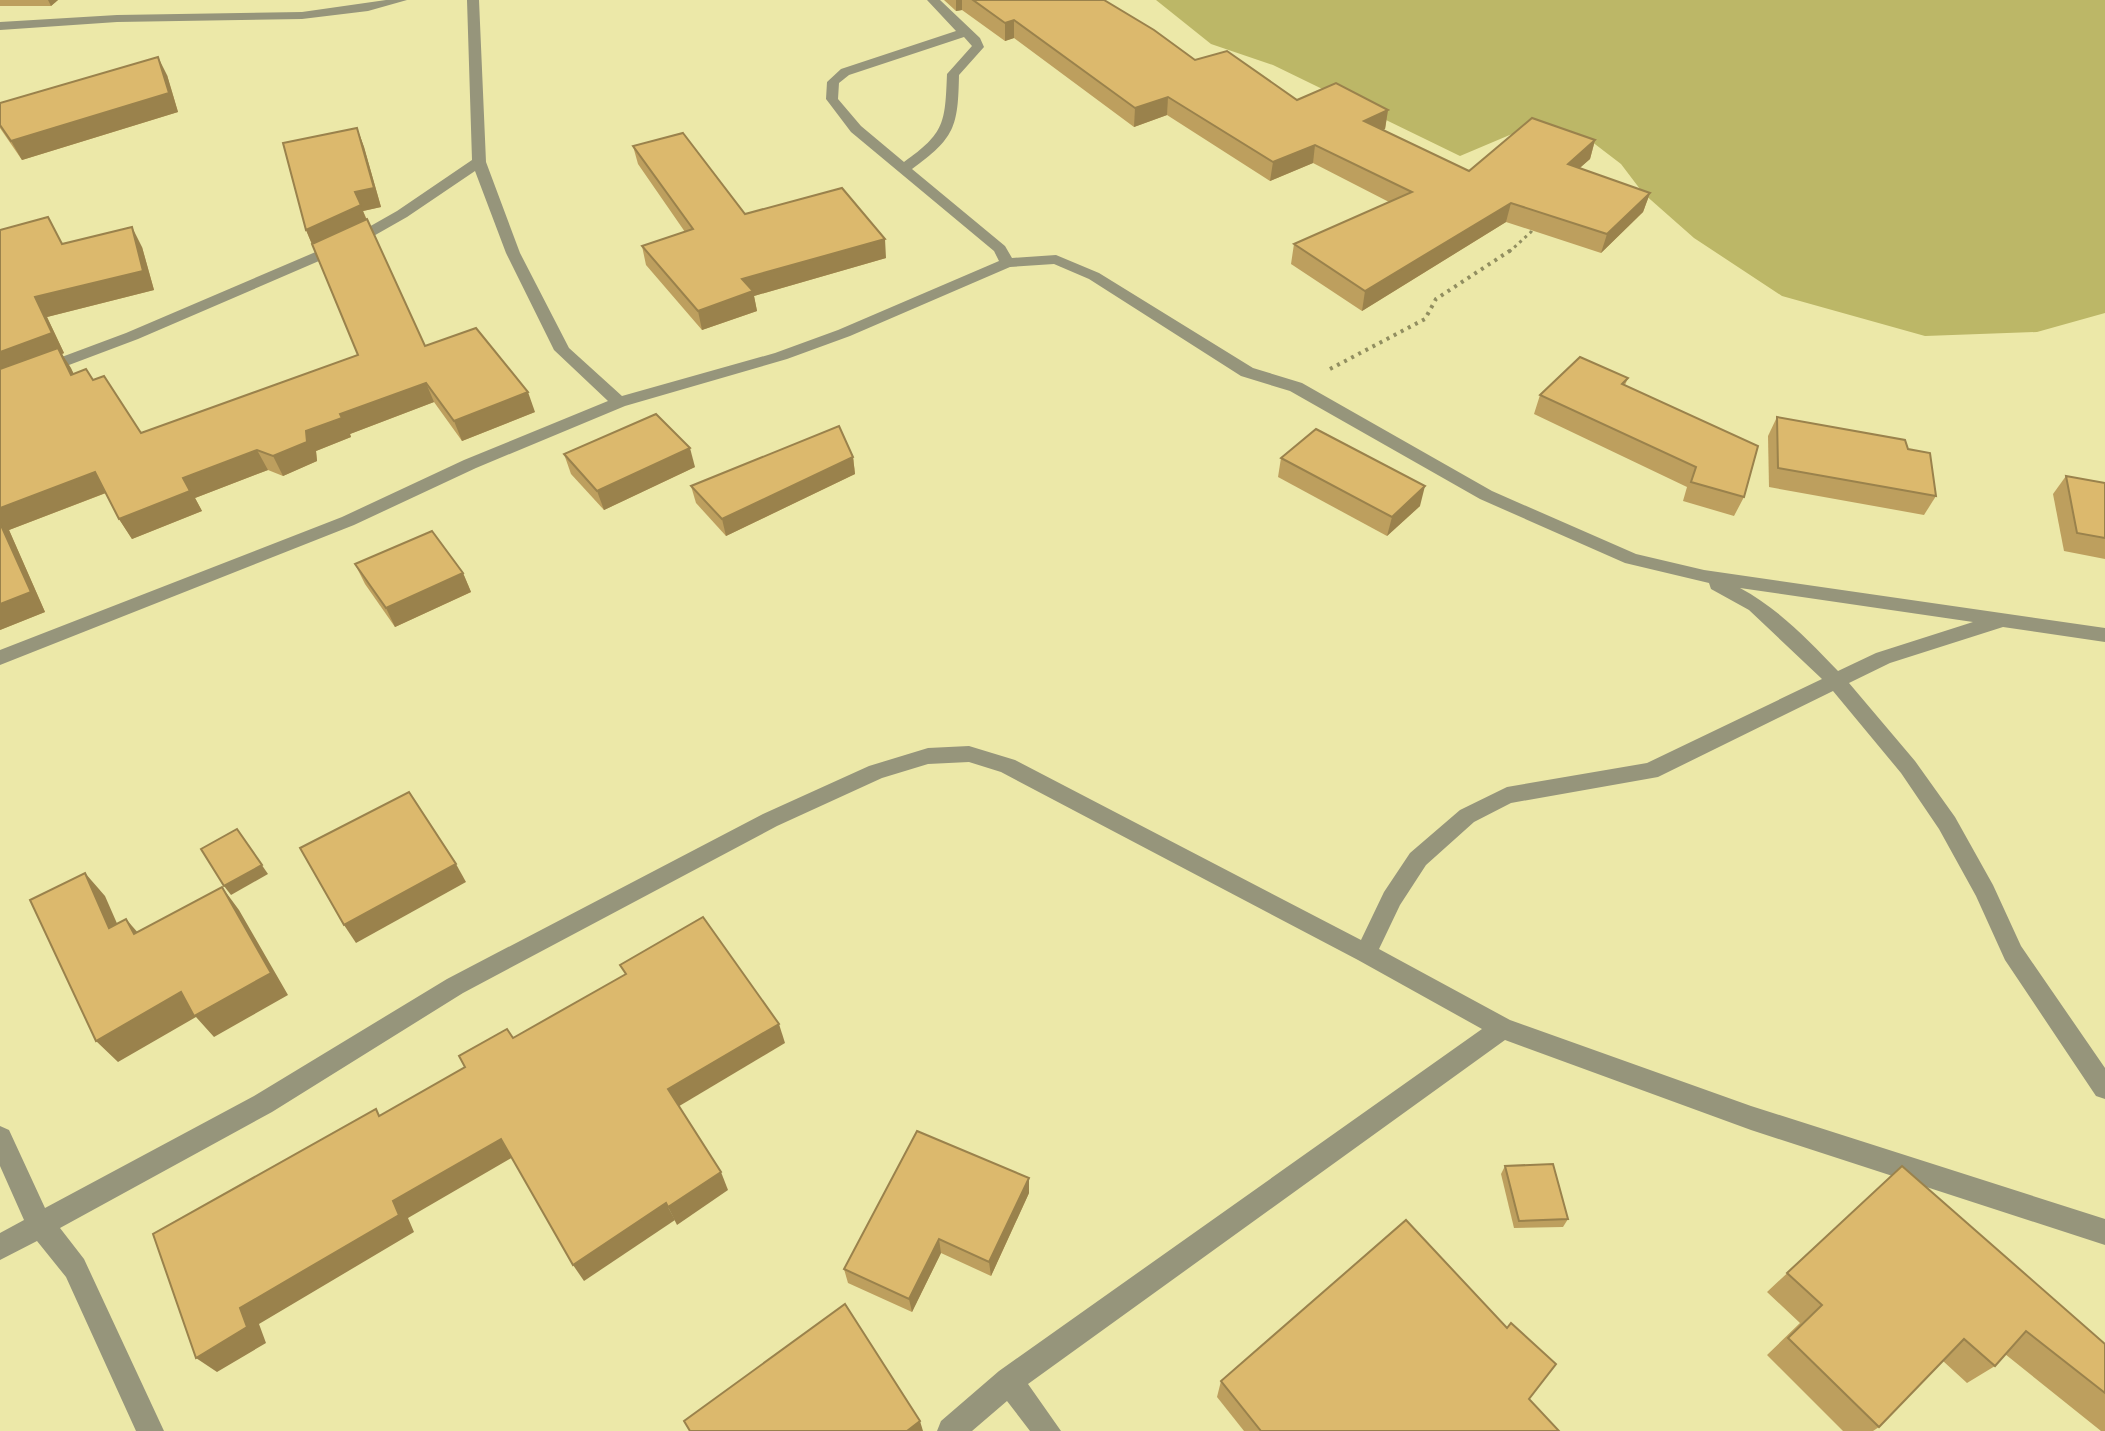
<svg xmlns="http://www.w3.org/2000/svg" width="2105" height="1431" viewBox="0 0 2105 1431" font-family="'Roboto Condensed',sans-serif">
<rect width="100%" height="100%" fill="#ece8a8"/>
<path fill="#bcb767" d="M1156 0H2105V313L2037 332 1925 336 1782 296 1694 238 1643 193 1621 164 1587 138 1512 134 1460 156 1273 65 1211 44Z"/>
<g fill="none" stroke-linecap="round" stroke-linejoin="round">
<path stroke="#918e60" stroke-width="3" stroke-dasharray="3 4" stroke-linecap="butt" d="M1509 252 1531 232 1533 226"/>
<path stroke="#918e60" stroke-width="4" stroke-dasharray="3 5" stroke-linecap="butt" d="M1330 369 1425 319 1436 299 1511 250"/>
<g fill="#96957b" fill-rule="evenodd">
<path d="M386 0H407L368 11 302 19 117 22 0 30V22L117 15 302 12Z"/>
<path d="M467 0H479L486 162 520 253 569 348 622 396 775 353 838 330 999 261 994 251 851 132 826 99 827 82 841 69 956 31 927 0H940L980 38 984 47 959 75C958 127 955 138 912 169L1005 246 1012 258 1056 255 1099 273 1253 368 1302 383 1492 491 1636 554 1704 570 2105 628V642L2003 627 1890 663 1849 683 1915 761 1955 817 1993 885 2021 946 2105 1068V1099L2096 1096 2005 960 1976 896 1939 829 1901 773 1833 691 1658 777 1511 803 1474 822 1426 865 1400 905 1379 949 1510 1020 1751 1106 2105 1219V1245L1751 1130 1505 1040 1028 1384 1061 1431H1030L1007 1401 972 1431H937L941 1421 999 1371 1482 1029 1358 960 1001 772 969 762 928 764 882 778 777 826 463 993 272 1112 60 1228 84 1259 164 1431H136L66 1277 37 1241 0 1260V1233L24 1220 0 1166V1126L9 1130 45 1208 254 1096 447 979 763 814 869 766 928 748 969 746 1015 760 1361 940 1384 892 1410 853 1460 810 1507 787 1647 763 1822 679 1749 610 1711 589 1709 583 1625 563 1480 499 1290 391 1241 376 1089 279 1054 264 1010 267 850 336 787 359 625 406 476 468 354 525 0 665V650L342 517 464 460 608 401 554 350 506 253 475 171 407 217 363 242 138 339 0 391V380L126 333 353 236 397 211 472 160ZM964 37 972 46 947 74C945 123 945 133 904 162L861 126 838 99 839 83 849 75ZM1740 588 1973 622 1876 653 1838 671C1808 640 1779 609 1740 588Z"/>
</g>
</g>
<g fill="#bd9f5e">
<path d="M0 0H58L51 6H0Z"/>
<path d="M944 0H1104L1195 60 1297 100 1388 110 1385 129 1382 130 1469 171 1595 140 1590 159 1579 168 1650 193 1643 212 1601 253 1506 222 1362 311 1291 264 1294 244 1389 202 1313 163 1270 181 1167 115 1134 127 1014 38 1005 41 962 10 956 11Z"/>
<path d="M167 75 178 112 22 160 0 128V103Z"/>
<path d="M357 128 364 147 381 207 363 211 425 346 535 412 462 441 434 402 350 434 351 437 316 451 317 461 283 476 268 470 195 498 202 511 132 539 119 519 106 493 9 530 45 612 0 630V230L63 244 142 247 154 290 47 317 64 353 62 354 74 374 93 380 141 433 358 355 306 230Z"/>
<path d="M633 146 745 214 886 258 754 296 757 311 702 330 646 265 642 246 685 232 638 164Z"/>
<path d="M1628 378 1625 385 1744 497 1734 516 1683 501 1687 487 1534 414 1540 395Z"/>
<path d="M1777 417 1936 496 1924 515 1769 487 1768 436Z"/>
<path d="M564 454 695 467 604 510 571 474Z"/>
<path d="M853 457 855 474 726 536 696 503 691 486Z"/>
<path d="M1281 458 1420 506 1387 536 1278 477Z"/>
<path d="M2066 476 2105 483V559L2064 551 2053 494Z"/>
<path d="M355 564 463 573 471 592 395 627 365 584Z"/>
<path d="M1505 1166 1568 1219 1563 1227 1514 1228 1501 1174Z"/>
<path d="M1902 1166 2105 1344V1431H2101L2005 1354 1995 1366 1967 1383 1943 1361 1879 1427 1873 1431H1843L1767 1355 1800 1323 1767 1292Z"/>
<path d="M1029 1193 991 1276 941 1253 912 1312 848 1283 844 1269Z"/>
<path d="M1221 1381 1529 1399 1559 1431H1244L1217 1397Z"/>
</g>
<g fill="#9a824c">
<path d="M48 0H58L51 6Z"/>
<path d="M956 0H962V10L956 11Z"/>
<path d="M1014 20V38L1005 41V23Z"/>
<path d="M158 57 167 75 178 112 22 160 11 141Z"/>
<path d="M1168 97 1167 115 1134 127 1135 108Z"/>
<path d="M1388 110 1385 129 1361 140 1364 121Z"/>
<path d="M357 128 364 147 381 207 363 211 368 224 314 249 306 230 355 192Z"/>
<path d="M1595 140 1590 159 1563 183 1568 164Z"/>
<path d="M1315 145 1313 163 1270 181 1273 162Z"/>
<path d="M1650 193 1643 212 1601 253 1607 234Z"/>
<path d="M1511 203 1506 222 1362 311 1365 291Z"/>
<path d="M132 227 142 247 154 290 47 317 64 353 62 354 71 368 83 395 0 377V352L35 297Z"/>
<path d="M885 239 886 258 754 296 757 311 702 330 698 311 742 279Z"/>
<path d="M426 383 434 402 350 434 351 437 316 451 317 461 283 476 273 456 306 431 340 414Z"/>
<path d="M528 392 535 412 462 441 454 421Z"/>
<path d="M690 448 695 467 604 510 597 491Z"/>
<path d="M257 450 268 470 195 498 202 511 132 539 119 519 183 478Z"/>
<path d="M853 457 855 474 726 536 722 519Z"/>
<path d="M95 472 108 492 9 530 45 612 0 630V508Z"/>
<path d="M1425 486 1420 506 1387 536 1392 517Z"/>
<path d="M463 573 471 592 395 627 386 608Z"/>
<path d="M237 829 268 874 231 895 224 886Z"/>
<path d="M456 864 466 882 356 943 344 925Z"/>
<path d="M85 873 105 896 129 951 109 928Z"/>
<path d="M222 887 239 910 288 995 214 1037 196 1017 118 1062 96 1041Z"/>
<path d="M126 919 146 942 134 934Z"/>
<path d="M779 1024 785 1043 676 1108 668 1089Z"/>
<path d="M501 1139 513 1157 408 1218 414 1232 259 1324 266 1343 217 1372 196 1358 240 1308 393 1201Z"/>
<path d="M721 1172 728 1190 677 1225 668 1207Z"/>
<path d="M1029 1178V1193L991 1276 989 1262Z"/>
<path d="M666 1203 675 1220 584 1281 573 1265Z"/>
<path d="M939 1239 941 1253 912 1312 909 1299Z"/>
<path d="M920 1421 923 1431H907Z"/>
</g>
<g fill="#dcb96d" stroke="#9a824c" stroke-width="2">
<path d="M973 0H1104L1154 30 1195 60 1227 51 1297 100 1336 83 1388 110 1364 121 1469 171 1532 118 1595 140 1568 164 1650 193 1607 234 1511 203 1365 291 1294 244 1412 192 1315 145 1273 162 1168 97 1135 108 1014 20 1005 23Z"/>
<path d="M158 57 169 93 11 141 0 125V103Z"/>
<path d="M357 128 374 188 355 192 361 205 306 230 283 143Z"/>
<path d="M683 133 745 214 842 188 885 239 742 279 753 291 698 311 642 246 693 229 633 146Z"/>
<path d="M48 217 62 244 132 227 143 271 35 297 52 333 0 352V230Z"/>
<path d="M367 219 425 346 476 328 528 392 454 421 426 383 340 414 342 418 306 431 307 442 273 456 257 450 183 478 190 491 119 519 95 472 0 508V369L58 348 71 375 86 369 93 380 104 376 141 433 358 355 312 244Z"/>
<path d="M1580 357 1628 378 1622 384 1758 446 1744 497 1691 482 1696 467 1540 395Z"/>
<path d="M656 414 690 448 597 491 564 454Z"/>
<path d="M1777 417 1905 440 1908 449 1930 453 1936 496 1778 468Z"/>
<path d="M839 426 853 457 722 519 691 486Z"/>
<path d="M1316 429 1425 486 1392 517 1281 458Z"/>
<path d="M2066 476 2105 483V538L2077 533Z"/>
<path d="M0 523 31 592 0 604Z"/>
<path d="M432 531 463 573 386 608 355 564Z"/>
<path d="M409 792 456 864 344 925 300 848Z"/>
<path d="M237 829 262 865 224 886 201 849Z"/>
<path d="M85 873 109 928 126 919 134 934 222 887 271 973 194 1016 181 992 96 1041 30 900Z"/>
<path d="M703 917 779 1024 668 1089 721 1172 668 1207 666 1203 573 1265 501 1139 393 1201 399 1215 240 1308 247 1327 196 1358 153 1234 376 1109 379 1116 465 1067 459 1056 507 1029 513 1038 626 974 620 965Z"/>
<path d="M917 1131 1029 1178 989 1262 939 1239 909 1299 844 1269Z"/>
<path d="M1553 1164 1568 1219 1519 1221 1505 1166Z"/>
<path d="M1902 1166 2105 1344V1393L2026 1331 1995 1366 1964 1339 1879 1427 1788 1338 1822 1305 1787 1273Z"/>
<path d="M1406 1220 1507 1328 1511 1323 1556 1364 1529 1399 1559 1431H1261L1221 1381Z"/>
<path d="M845 1304 920 1421 907 1431H690L684 1421Z"/>
</g>
</svg>
